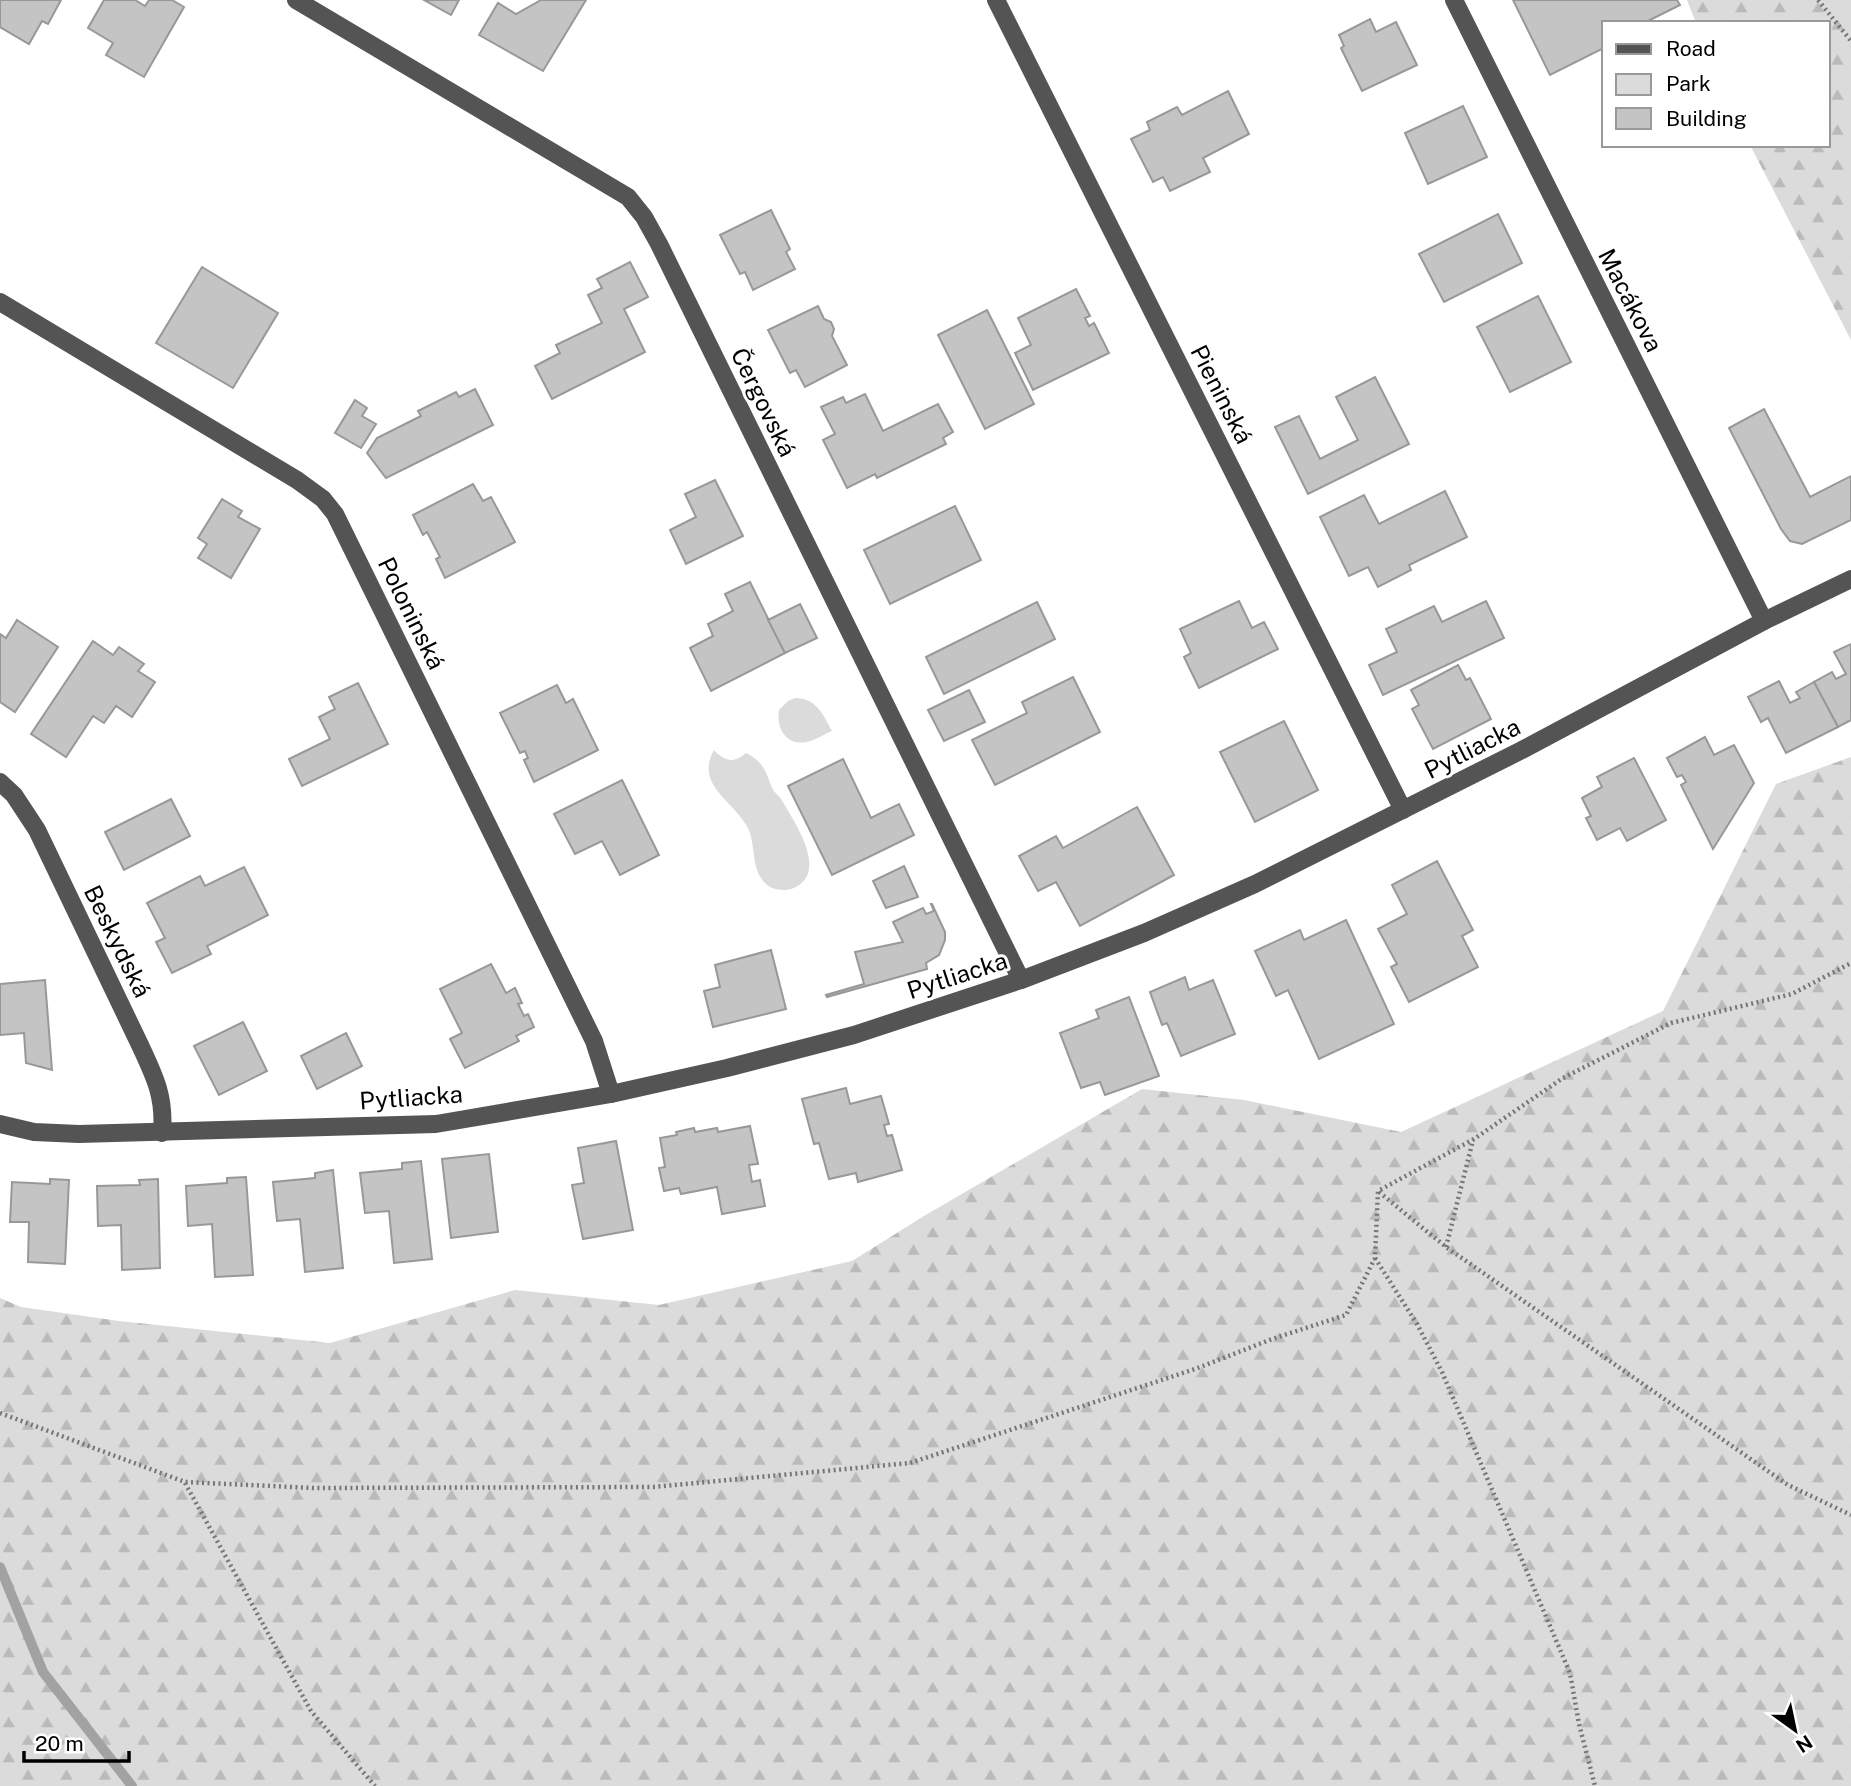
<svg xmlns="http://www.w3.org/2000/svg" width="1851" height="1786" viewBox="0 0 1851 1786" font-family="'Public Sans',sans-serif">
<defs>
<pattern id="forest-firs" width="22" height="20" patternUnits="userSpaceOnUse" patternTransform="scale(1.75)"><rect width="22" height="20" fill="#dbdbdb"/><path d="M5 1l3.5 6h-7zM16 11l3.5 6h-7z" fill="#bababa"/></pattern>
</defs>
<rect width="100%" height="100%" fill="#fff"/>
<g fill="#dbdbdb">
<path d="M795 698C816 698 823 714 832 731 824 734 815 741 806 742 786 746 776 728 779 710L788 701Z"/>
<path d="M714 750C724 761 734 764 746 753 773 766 765 787 780 797 792 819 829 869 796 887 789 891 778 891 770 887 749 873 757 847 748 828 735 802 694 785 714 750Z"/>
</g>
<g fill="url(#forest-firs)">
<path d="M1687 0H1851V340L1750 145H1828V23H1696Z"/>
<path d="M1851 757V1786H0V1298L21 1307 119 1321 330 1343 515 1290 659 1305 852 1261 924 1216 1142 1089 1244 1100 1401 1132 1663 1011 1776 784Z"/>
</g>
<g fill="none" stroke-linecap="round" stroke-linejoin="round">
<path stroke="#a2a2a2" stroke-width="10" d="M0 1567 43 1672 132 1786"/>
</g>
<g fill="#c4c4c4" stroke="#989898" stroke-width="2">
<path d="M0 0H61L48 24 42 21 29 44 0 27Z"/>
<path d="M104 0H135L145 6 149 0H172L184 7 144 77 106 55 113 43 88 28Z"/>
<path d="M424 0H459L451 15Z"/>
<path d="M541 0H586L543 71 479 35 498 3 516 14Z"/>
<path d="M1513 0H1677L1680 5 1644 23H1604V48L1550 75Z"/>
<path d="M1370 19 1376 32 1396 22 1417 65 1362 91 1341 48 1344 46 1339 35Z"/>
<path d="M1228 91 1249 134 1203 158 1210 172 1170 191 1163 177 1153 182 1131 139 1150 130 1147 122 1177 107 1182 115Z"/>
<path d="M1463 106 1487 157 1428 184 1405 133Z"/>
<path d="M771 210 790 249 786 252 795 269 753 290 745 272 740 274 720 235Z"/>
<path d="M1498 214 1522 263 1444 302 1419 254Z"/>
<path d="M630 262 648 297 624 309 645 352 552 399 535 366 560 353 556 345 602 323 588 295 602 288 597 279Z"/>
<path d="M202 267 278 313 233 388 156 343Z"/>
<path d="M1076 289 1090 316 1085 318 1089 326 1094 323 1109 353 1033 390 1015 353 1031 345 1018 318Z"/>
<path d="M1538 296 1571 362 1510 392 1477 327Z"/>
<path d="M818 306 824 319 831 322 834 329 832 336 847 365 805 387 796 370 790 373 768 330Z"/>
<path d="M987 310 1034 404 985 429 938 335Z"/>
<path d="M1375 377 1409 444 1308 494 1275 427 1299 416 1320 459 1358 440 1336 397Z"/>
<path d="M475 389 493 425 386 478 367 453 377 438 421 416 418 411 456 392 459 397Z"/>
<path d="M865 394 883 431 938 404 953 432 943 438 946 444 877 478 875 474 847 488 823 440 835 434 821 407 843 397 846 403Z"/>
<path d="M355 400 367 408 362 416 376 424 361 448 335 433Z"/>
<path d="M1764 409 1810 497 1851 476V520L1802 544 1790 541 1781 529 1729 428Z"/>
<path d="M715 480 743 536 686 564 670 530 696 517 685 494Z"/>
<path d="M473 484 483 501 491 497 515 542 445 578 436 559 440 557 427 532 423 535 413 515Z"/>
<path d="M1445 491 1467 537 1409 565 1411 570 1378 587 1368 567 1349 576 1320 517 1364 495 1379 524Z"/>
<path d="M222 499 242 511 238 517 260 529 231 578 198 558 207 544 198 538Z"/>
<path d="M955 506 981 560 890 604 864 550Z"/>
<path d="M750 582 785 653 711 691 690 648 713 636 708 624 733 611 725 594Z"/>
<path d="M1239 601 1252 628 1264 622 1278 649 1199 688 1184 657 1191 653 1180 629Z"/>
<path d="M1486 601 1504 638 1383 695 1369 665 1397 652 1386 629 1434 606 1442 622Z"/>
<path d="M1037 602 1055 639 944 694 926 657Z"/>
<path d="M800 604 817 638 785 653 768 620Z"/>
<path d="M17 620 58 647 15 712 0 702V634L6 638Z"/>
<path d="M93 641 113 655 119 647 144 664 138 671 155 682 132 717 116 706 104 723 93 716 66 757 31 734Z"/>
<path d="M1851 644V720L1838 727 1814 682 1832 672 1836 679 1846 674 1834 652Z"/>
<path d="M1458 665 1466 680 1470 678 1491 719 1433 749 1412 709 1419 705 1411 690Z"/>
<path d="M1073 677 1100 732 995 785 972 740 1027 713 1022 702Z"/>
<path d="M1779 681 1790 703 1800 698 1796 692 1814 682 1838 727 1786 753 1768 718 1761 722 1748 697Z"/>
<path d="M358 683 388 744 302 786 289 759 330 739 319 717 335 709 329 697Z"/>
<path d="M557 685 566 703 573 699 598 750 534 782 524 760 528 758 525 751 520 753 500 713Z"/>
<path d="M969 690 985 722 944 741 928 710Z"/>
<path d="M1284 721 1318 790 1255 822 1220 752Z"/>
<path d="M1705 737 1714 755 1734 745 1754 783 1713 849 1681 785 1686 782 1682 775 1677 777 1667 758Z"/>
<path d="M1634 758 1666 820 1627 841 1620 828 1597 840 1586 818 1591 816 1582 798 1602 787 1597 777Z"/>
<path d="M843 759 871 818 899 804 914 835 832 875 788 786Z"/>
<path d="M622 780 659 855 620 875 602 841 575 854 554 814Z"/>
<path d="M171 799 190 836 124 870 105 832Z"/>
<path d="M1137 807 1174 875 1080 926 1056 882 1038 891 1019 856 1056 836 1063 848Z"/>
<path d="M1437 861 1473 930 1462 936 1478 967 1409 1002 1391 967 1397 964 1378 929 1407 914 1392 885Z"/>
<path d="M904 866 918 897 886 908 873 881Z"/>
<path d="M244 867 268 915 207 946 211 954 172 973 156 942 165 938 147 903 200 876 205 886Z"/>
<path d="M931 904H932L945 932V940L939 955 926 963 927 969 827 997 826 995 864 984 855 952 903 942 893 922 923 908 926 914 934 911Z"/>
<path d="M1346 920 1394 1024 1319 1059 1288 990 1276 996 1255 951 1300 930 1304 940Z"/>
<path d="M771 950 786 1009 713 1027 704 991 720 987 715 965Z"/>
<path d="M491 964 506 993 515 988 522 1003 518 1004 524 1016 528 1014 534 1027 516 1036 519 1041 465 1068 450 1039 462 1033 440 989Z"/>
<path d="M1185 977 1189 990 1213 980 1235 1034 1181 1056 1167 1023 1162 1025 1150 992Z"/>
<path d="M45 980 52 1070 26 1063 24 1033 0 1035V984Z"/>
<path d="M1129 997 1159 1076 1105 1095 1100 1082 1081 1088 1060 1033 1099 1018 1096 1010Z"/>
<path d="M243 1022 267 1071 219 1095 194 1046Z"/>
<path d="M346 1033 362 1066 317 1089 301 1056Z"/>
<path d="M846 1088 850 1104 881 1096 889 1124 884 1125 887 1136 892 1135 902 1170 858 1182 856 1173 829 1179 819 1143 814 1144 802 1099Z"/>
<path d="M750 1126 758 1164 749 1165 752 1182 760 1180 765 1206 722 1214 717 1187 681 1194 679 1188 664 1191 659 1168 665 1167 660 1138 677 1135 676 1132 694 1128 695 1132 717 1128 718 1132Z"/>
<path d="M616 1141 633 1230 583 1239 572 1185 584 1183 578 1148Z"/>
<path d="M489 1154 498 1232 451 1238 442 1159Z"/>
<path d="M421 1161 432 1259 394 1263 389 1211 365 1213 360 1173 402 1169V1163Z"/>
<path d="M333 1170 343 1268 305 1272 300 1219 277 1221 273 1182 315 1178V1173Z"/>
<path d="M246 1177 253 1275 215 1277 212 1224 188 1226 186 1186 227 1183V1178Z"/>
<path d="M50 1179 69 1180 65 1264 28 1262 29 1222H10L12 1182 50 1184Z"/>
<path d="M158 1179 160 1268 122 1270 121 1225 98 1226 97 1186 140 1185 139 1180Z"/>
</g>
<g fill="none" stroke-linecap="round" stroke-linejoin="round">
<g stroke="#767676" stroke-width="4.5" stroke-dasharray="2 3.5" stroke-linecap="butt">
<path d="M1818 0 1851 41"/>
<path d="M1379 1192 1446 1247 1788 1485 1851 1515"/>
<path d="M1446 1247 1473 1140"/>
<path d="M1375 1258 1417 1324 1442 1372 1570 1673 1579 1724 1595 1786"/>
<path d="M0 1413 185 1482 314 1488 653 1487 910 1463 1195 1369 1272 1339 1346 1315 1375 1258 1378 1191 1474 1139 1563 1078 1671 1023 1792 994 1851 963"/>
<path d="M185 1483 311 1711 375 1786"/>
</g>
<g stroke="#545454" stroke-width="18">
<path d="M296 0 628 197 644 217 659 244 1021 980"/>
<path d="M996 0 1403 810"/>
<path d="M1454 0 1764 621"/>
<path d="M0 302 297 480 323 499 335 514 594 1041 611 1094"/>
<path d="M0 782 14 795 37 830 140 1045C155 1077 165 1097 162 1133"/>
<path d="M0 1124 34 1132 79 1134 436 1124 611 1094 727 1068 854 1035 1021 980 1144 933 1255 884 1522 750 1764 621 1851 579"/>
</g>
</g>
<g text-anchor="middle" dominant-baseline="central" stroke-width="6" stroke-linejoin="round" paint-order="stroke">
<g font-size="24" fill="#000" stroke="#fff">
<text transform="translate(1631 300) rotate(63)">Macákova</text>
<text transform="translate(1222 394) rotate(63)">Pieninská</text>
<text transform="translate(764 402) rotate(64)">Čergovská</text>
<text transform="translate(412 613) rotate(64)">Poloninská</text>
<text transform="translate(1472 748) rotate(-27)">Pytliacka</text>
<text transform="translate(118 941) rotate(64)">Beskydská</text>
<text transform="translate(957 975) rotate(-18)">Pytliacka</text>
<text transform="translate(411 1097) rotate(-4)">Pytliacka</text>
</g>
</g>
<rect x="1602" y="21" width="228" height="126" fill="#ffffff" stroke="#999999" stroke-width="2"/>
<rect x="1616" y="44" width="35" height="10" fill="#545454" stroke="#999999" stroke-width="2"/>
<text x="1666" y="56" font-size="21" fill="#000000">Road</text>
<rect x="1616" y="74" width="35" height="21" fill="#dbdbdb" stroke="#999999" stroke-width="2"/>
<text x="1666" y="91" font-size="21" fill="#000000">Park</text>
<rect x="1616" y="108" width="35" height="21" fill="#c4c4c4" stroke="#999999" stroke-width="2"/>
<text x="1666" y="126" font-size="21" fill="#000000">Building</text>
<g transform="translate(1795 1730) rotate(147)" stroke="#ffffff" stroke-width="5" paint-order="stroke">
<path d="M0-5L12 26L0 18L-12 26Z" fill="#000000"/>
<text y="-10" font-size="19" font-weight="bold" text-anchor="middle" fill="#000000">N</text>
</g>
<path d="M24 1751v10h105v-10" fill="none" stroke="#000000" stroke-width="3.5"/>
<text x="35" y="1751" font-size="21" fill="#000000" stroke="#ffffff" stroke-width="5" paint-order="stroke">20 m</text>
</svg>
